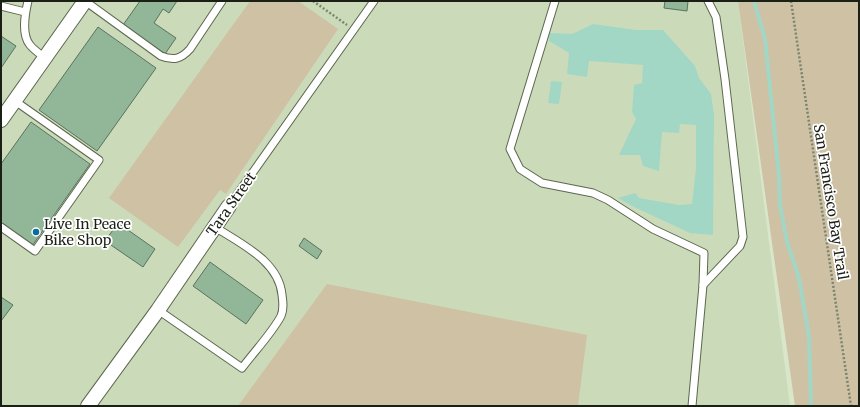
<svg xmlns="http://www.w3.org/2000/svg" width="860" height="407" viewBox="0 0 860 407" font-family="Merriweather,serif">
<rect width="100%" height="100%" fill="#d9e6ca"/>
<path fill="#cbdbb9" d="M1 1H738L790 406H1Z"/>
<g fill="#cfc1a4">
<path d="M250 1H298L338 29 226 194 220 190 178 247 109 198Z"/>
<path d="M738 1H859V406H795Z"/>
<path d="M327 284 587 335 578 406H238Z"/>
</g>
<g fill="#a2d7c5">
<path d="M593 24 636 30H663L695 66 699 78 711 94 714 115 713 235 690 233 632 206 618 198 635 193 639 198 679 205 692 204 696 168V125L680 124 679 133 662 132 659 171 643 166 640 155H619L636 119 632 112 634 85 642 83 643 65 589 61 587 77 567 74 569 53 549 41V33L572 34Z"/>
<path d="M551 81 562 82 559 104 548 103Z"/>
</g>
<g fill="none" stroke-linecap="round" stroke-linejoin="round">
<path stroke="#a2d7c5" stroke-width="4" d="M754 1 765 39 779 175 780 205 787 242 799 278 809 337 811 406"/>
</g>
<g fill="#91b798" stroke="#5b725f">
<path d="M140 1H177L169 13 163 9 154 23 176 38 165 54 123 25Z"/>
<path d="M665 1H688L687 11 664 8Z"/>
<path d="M98 27 156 68 97 151 39 110Z"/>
<path d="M1 36 16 46 1 68Z"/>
<path d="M31 122 90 164 32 246 1 224V164Z"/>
<path d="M118 223 155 249 143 267 105 241Z"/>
<path d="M304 238 322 251 317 259 299 246Z"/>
<path d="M210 262 263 300 246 324 193 286Z"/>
<path d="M1 297 13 305 1 321Z"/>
</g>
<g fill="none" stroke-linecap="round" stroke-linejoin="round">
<g stroke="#5c684f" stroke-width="9">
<g id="lane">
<path d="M28 1C25 14 21 34 30 45 34 50 40 54 45 58"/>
<path d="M85 1 161 56C174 61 181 59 190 49L222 1"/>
<path d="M555 1 510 149 520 169 542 183 593 193 608 200 653 229 704 253 703 285 692 406"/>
<path d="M1 6 25 12"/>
<path d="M229 206 374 1"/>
<path d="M1 227 35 251 99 160 15 101"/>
<path d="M703 285 740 246 743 237 725 79 716 17 708 1"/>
<path d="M158 310 242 368C254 352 272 333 281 316 284 309 283 302 282 295 279 261 241 244 215 227"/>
</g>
</g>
<g stroke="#5c684f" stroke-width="16">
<g id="street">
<path d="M1 120 85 1"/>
<path d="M88 406 158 310 229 206"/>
</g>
</g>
<g stroke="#7b8471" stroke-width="2.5" stroke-dasharray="2 2" stroke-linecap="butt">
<path d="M313 1 347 25"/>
<path d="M791 1 851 406"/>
</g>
<use href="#lane" stroke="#fff" stroke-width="7"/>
<use href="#street" stroke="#fff" stroke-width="14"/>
</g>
<circle fill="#0a6d9b" stroke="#fff" stroke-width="1.5" cx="36" cy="232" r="4"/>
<g text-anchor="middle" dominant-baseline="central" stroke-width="3.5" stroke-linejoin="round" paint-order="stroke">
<g font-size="14" fill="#1b2016" stroke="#fff">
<text transform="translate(831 202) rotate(81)">San Francisco Bay Trail</text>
<text transform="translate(231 204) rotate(-55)">Tara Street</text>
</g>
<g font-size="14" fill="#1b2016" stroke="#fff" text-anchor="start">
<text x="44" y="224">Live In Peace<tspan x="44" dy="16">Bike Shop</tspan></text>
</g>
</g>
<rect width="860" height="407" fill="none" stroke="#1b2016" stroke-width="4"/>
</svg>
